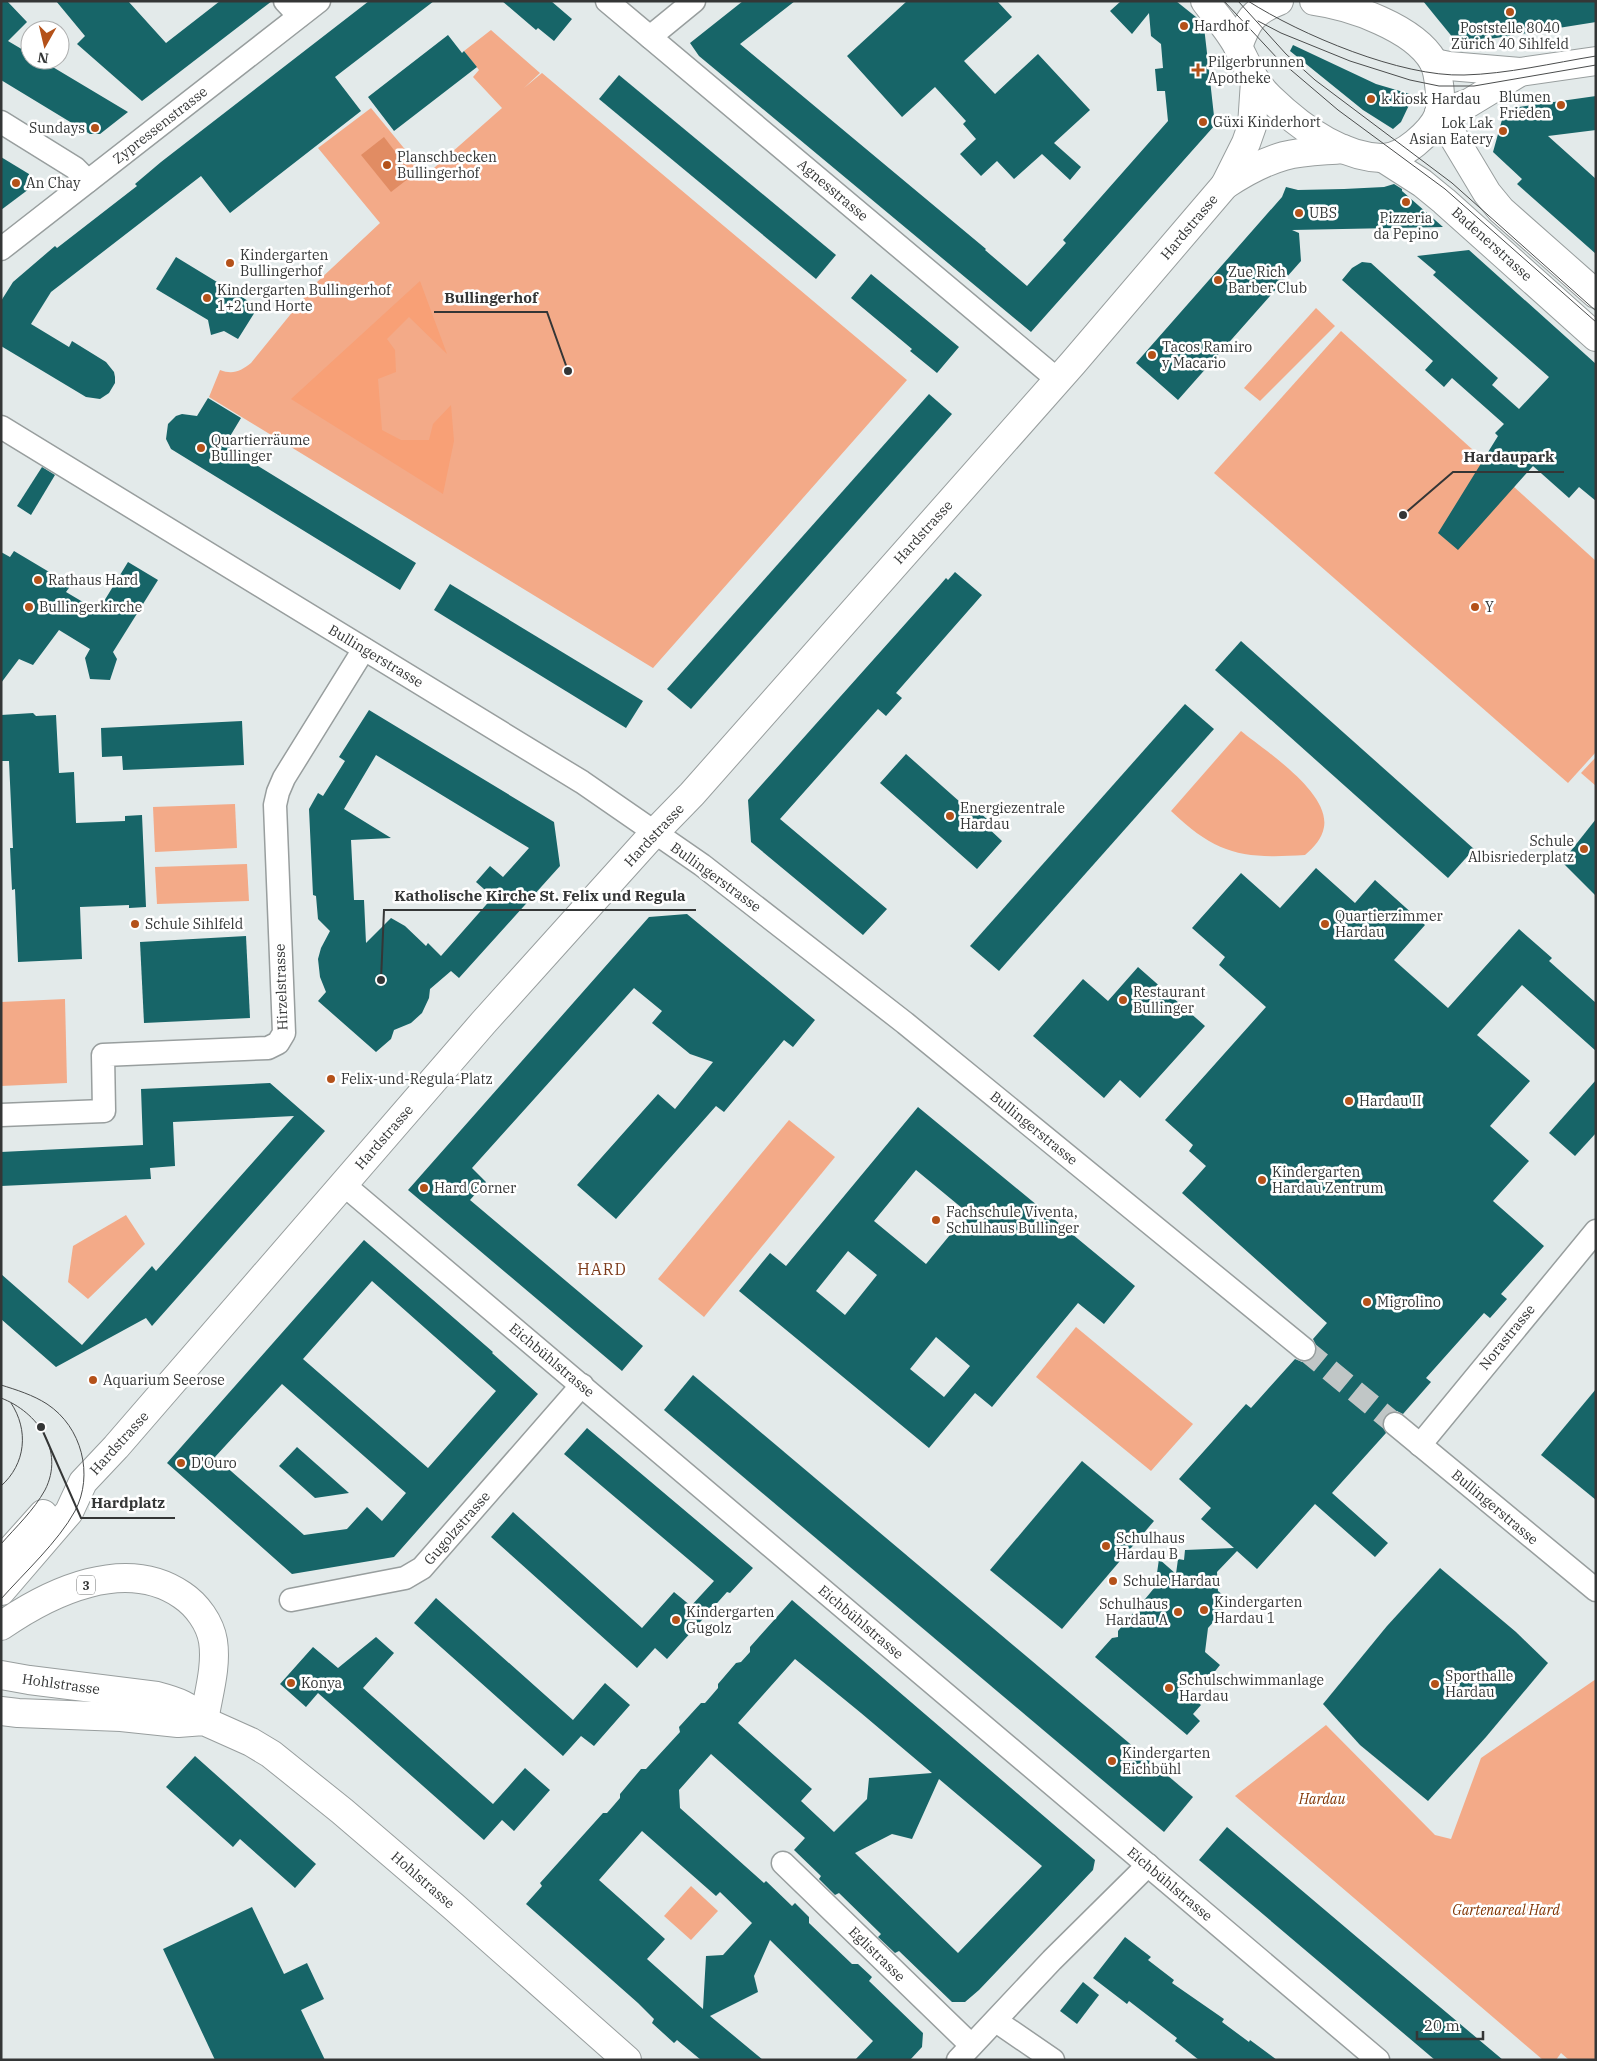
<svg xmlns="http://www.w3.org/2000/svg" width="1597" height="2061" viewBox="0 0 1597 2061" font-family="'IBM Plex Serif',serif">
<rect width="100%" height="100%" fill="#e3eaea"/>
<g fill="#f3aa88">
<path d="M491 30 540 73 524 88 542 73 907 380 653 668 209 397 220 370C233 375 241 371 251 363L316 283 380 223 318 148 371 108 426 175 502 108 473 77 479 70 464 51Z"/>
<path d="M1316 308 1335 326 1260 401 1244 388Z"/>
<path d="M1341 331 1596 561V752L1568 783 1214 473Z"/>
<path d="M1241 731C1264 750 1330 792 1324 827 1322 839 1314 847 1305 855 1243 859 1217 855 1171 811Z"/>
<path d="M1596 757V786L1581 773Z"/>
<path d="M235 804 237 848 155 852 153 807Z"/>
<path d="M247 864 249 901 157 904 155 867Z"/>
<path d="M65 999 67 1083 1 1086V1002Z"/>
<path d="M789 1120 835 1157 704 1317 658 1279Z"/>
<path d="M126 1215 145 1244 88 1299 68 1282 73 1246Z"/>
<path d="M1076 1327 1193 1424 1151 1471 1036 1377Z"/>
<path d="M1596 1679V2060H1569L1561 2053 1556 2060H1543L1235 1796 1326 1725 1435 1835 1451 1839 1481 1758Z"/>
<path d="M691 1886 718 1911 691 1940 664 1916Z"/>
</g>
<path fill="#f8a076" d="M420 281 447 354 409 317 387 339 395 350 396 372 378 379 382 430 401 440H429L433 424 451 405 454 441 443 494 291 399Z"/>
<path fill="#e18c63" d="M384 137 413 175 391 192 361 155Z"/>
<g fill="#176568" fill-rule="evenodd">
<path d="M1 1H7L27 22 8 41 30 54V60H41L128 112 100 134H90L1 80Z"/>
<path d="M56 1H128L166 43 220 1H272L142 101 77 44 85 36Z"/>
<path d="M369 1H434L335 77 361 111 230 213 201 176 51 292 31 324 69 347 72 341 106 362 114 372 115 377V383L109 393 100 399 86 397 1 346V301L13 282 55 246 57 248 137 186 135 184 161 162Z"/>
<path d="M502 1H551L572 19 554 41 538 28 536 30Z"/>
<path d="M743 1H795L740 44 986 249 985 250 1027 286 1066 243 1063 240 1168 121 1165 91H1157L1155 69 1163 68 1161 44 1151 36 1149 13 1132 34 1110 11 1121 1H1176L1201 21 1204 27 1207 53 1215 125 1031 332 699 56 690 43Z"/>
<path d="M907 1H997L1012 17 964 61 995 94 1038 54 1090 110 1054 143 1081 167 1070 180 1042 154 1014 179 997 161 981 176 960 154 976 139 963 124 966 121 935 87 902 117 847 56Z"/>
<path d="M1423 1H1596V22L1458 44Z"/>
<path d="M448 35 462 53 464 51 477 67 394 131 368 97Z"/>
<path d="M1293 45 1376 84 1410 94V103L1401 122 1393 129 1363 110 1290 51Z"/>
<path d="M619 75 836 255 816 279 599 99Z"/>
<path d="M1596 96V130L1548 136 1596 179V254L1517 184 1522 179 1493 152 1505 109Z"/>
<path d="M1 157 29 174V189L1 210Z"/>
<path d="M1394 184 1402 189V191L1443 227 1292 230 1299 233 1301 261 1178 400 1136 363 1282 197 1286 187 1298 190 1344 189 1384 187Z"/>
<path d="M1469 250 1596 364V501L1579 487 1569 498 1533 466 1458 550 1438 533 1498 436 1495 433 1504 424 1452 378 1444 387 1425 370 1433 361 1342 280 1352 268 1362 262 1371 263 1498 378 1492 385 1519 409 1549 377 1433 275 1436 272 1417 256Z"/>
<path d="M176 257 258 307 238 339 224 331 211 335 208 320 156 289Z"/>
<path d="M871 274 959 347 937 373 910 351 912 349 851 298Z"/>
<path d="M929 394 952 414 691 709 667 689Z"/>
<path d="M208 398 241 418 226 443 255 460 253 463 416 563 400 590 171 449 166 439 168 424 176 416 182 414 197 416Z"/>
<path d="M42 467 55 475 31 515 17 506Z"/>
<path d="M14 551 71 585 66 592 98 611 128 562 158 580 113 652 117 659 110 680 90 679 85 658 90 649 59 630 33 665 19 659 1 683V552L10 557Z"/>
<path d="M955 572 982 595 896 693 902 698 886 716 878 709 780 819 887 909 863 935 751 842 748 800 940 585 946 578 948 580Z"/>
<path d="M450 584 643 701 626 728 434 610Z"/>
<path d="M1241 641 1474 849 1448 878 1215 670Z"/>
<path d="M1185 704 1214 729 999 971 970 946Z"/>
<path d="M369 710 554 822 560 866 459 978 451 971 430 989 429 998 422 1013 411 1023 394 1030 391 1039 376 1052 318 1001 326 992 320 977 318 959 321 948 330 931 318 919 316 896 313 895 309 809 318 793 323 796 345 761 339 757ZM376 755 529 848 503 877 490 866 476 882 493 897 441 956 428 943 426 946 405 926 391 918 366 943 364 900H354L351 840 391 838 344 809Z"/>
<path d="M33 713 36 716 56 715 59 773 74 772 76 823 125 821V816L142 815 146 907 129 908V905L80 907 82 959 18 962 15 889 12 890 10 848H13L9 761H1V715Z"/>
<path d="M242 721 244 765 123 770 122 756 102 757 101 728Z"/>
<path d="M906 754 969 810 973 806 990 822 986 826 1002 841 977 869 880 783Z"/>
<path d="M1596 819V896L1562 862Z"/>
<path d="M1316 868 1355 903 1375 880 1425 925 1394 960 1448 1008 1519 929 1552 958 1549 961 1596 1003V1051L1522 985 1477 1035 1530 1081 1490 1126 1529 1161 1493 1201 1544 1246 1501 1294 1507 1299 1490 1318 1484 1313 1426 1378 1431 1382 1403 1414 1397 1411 1391 1412 1385 1415 1382 1422 1386 1433 1332 1493 1388 1543 1375 1557 1315 1504 1257 1569 1237 1551 1217 1572 1218 1591 1223 1595V1611L1208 1628 1205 1652 1220 1665 1212 1675 1208 1674V1683L1176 1682 1201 1705 1193 1714 1200 1721 1187 1735 1095 1657 1112 1638 1118 1637V1631L1134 1612 1139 1613 1141 1604 1155 1587 1159 1559 1176 1574 1178 1559 1184 1560 1185 1550 1234 1548 1201 1519 1211 1508 1179 1479 1246 1404 1251 1408 1295 1359 1302 1362 1308 1361 1314 1358 1317 1351 1316 1345 1313 1339 1327 1323 1182 1193 1206 1166 1189 1151 1193 1145 1165 1120 1266 1007 1219 965 1225 957 1192 928 1241 873 1280 908Z"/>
<path d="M687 914 815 1020 793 1047 784 1040 724 1112 716 1106 616 1219 577 1185 658 1094 675 1109 713 1062 690 1054 652 1023 662 1011 634 988 472 1168 486 1182 470 1200 643 1346 622 1371 408 1190 649 917Z"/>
<path d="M246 936 250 1018 144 1023 140 942Z"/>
<path d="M1138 967 1205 1026 1140 1098 1120 1080 1104 1098 1033 1036 1083 979 1108 1001Z"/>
<path d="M1596 1080V1133L1575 1156 1549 1133Z"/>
<path d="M270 1083 325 1131 152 1326 146 1318 56 1367 1 1319V1274L82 1345 152 1266 156 1271 294 1116 173 1122 175 1166 150 1168 151 1179 1 1186V1152L143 1145 141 1089Z"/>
<path d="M918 1107 1135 1286 1104 1324 1078 1303 992 1407 975 1393 929 1448 739 1291 770 1253 786 1266ZM916 1170 968 1213 926 1264 874 1221ZM848 1251 877 1275 845 1315 816 1291ZM936 1337 970 1366 944 1397 910 1369Z"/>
<path d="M364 1240 493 1352 492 1353 538 1394 394 1557 292 1574 167 1463ZM372 1281 496 1391 428 1468 303 1359ZM282 1384 406 1493 382 1521 367 1507 347 1529 304 1535 215 1457Z"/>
<path d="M693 1375 1193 1797 1164 1832 664 1410Z"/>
<path d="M1596 1389V1500L1541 1455Z"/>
<path d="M587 1428 753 1568 730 1593 727 1592 667 1659 655 1648 637 1668 491 1537 513 1512 642 1628 674 1592 691 1606 714 1581 564 1454Z"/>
<path d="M297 1447 349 1493 315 1498 279 1466Z"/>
<path d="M1082 1461 1154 1521 1062 1629 990 1570Z"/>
<path d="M1440 1568 1516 1632 1548 1663 1486 1737 1428 1801 1360 1745 1323 1704 1387 1626Z"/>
<path d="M436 1598 573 1720 605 1683 630 1705 594 1746 581 1736 563 1756 414 1623Z"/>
<path d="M792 1600 1095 1860 1093 1870 979 1990 965 2002H952L899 1951 895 1953 878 1937 881 1934 839 1893 835 1895 819 1879 821 1876 794 1850 805 1838 711 1754 679 1790 680 1808 764 1883 766 1881 792 1906 795 1903 809 1917V1923L852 1964H858L872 1977 869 1981 923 2033 922 2047 910 2060H855L873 2041 770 1940 754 1976 758 1992 710 2016 763 2060H701L677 2040 674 2043 652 2023 654 2019 638 2003 526 1904 542 1886 540 1883 603 1813H607L614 1805 620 1798V1794L641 1769H646L680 1732 679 1727 701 1703H705L712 1695 718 1688V1684L736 1663 741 1662 750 1652V1647ZM795 1659 861 1713 932 1773 869 1778 867 1799 834 1832 801 1801 812 1789 738 1723ZM939 1779 1042 1866 958 1953 855 1853 892 1834 912 1839ZM642 1831 716 1896 720 1892 752 1923 723 1955 706 1956 703 2009 647 1959 665 1939 599 1880Z"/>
<path d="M376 1637 394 1653 363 1688 493 1804 525 1768 550 1790 514 1831 502 1820 484 1840 318 1693 306 1707 280 1684 313 1647 338 1668Z"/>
<path d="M195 1756 316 1864 295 1888 240 1839 233 1847 166 1787Z"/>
<path d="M1227 1827 1365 1944 1503 2060H1435L1199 1860Z"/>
<path d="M252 1907 284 1974 307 1963 324 1999 301 2010 325 2060H215L163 1949Z"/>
<path d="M1125 1937 1151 1957 1148 1960 1174 1980 1172 1983 1224 2019 1222 2022 1249 2042 1250 2040 1277 2060H1199L1175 2041 1177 2038 1129 2001 1127 2004 1093 1978Z"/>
<path d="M1083 1982 1099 1995 1077 2024 1060 2011Z"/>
</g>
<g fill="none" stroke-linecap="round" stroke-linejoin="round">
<path stroke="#c0c6c6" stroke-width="22" stroke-dasharray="22 11" stroke-linecap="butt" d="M1304 1349 1395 1424"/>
<g stroke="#989e9e" stroke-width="25">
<g id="street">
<path d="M285 1 299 16"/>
<path d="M607 1 1058 380"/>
<path d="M650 37 694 1"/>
<path d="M1 122 75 168 88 181"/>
<path d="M1 249 319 1"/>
<path d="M1 427 582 782 702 865 905 1023 1304 1349"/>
<path d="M1 1115 104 1111 103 1055 268 1048 278 1043 284 1033 275 805 278 792 284 778 364 649"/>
<path d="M343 1184 1378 2060"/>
<path d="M1395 1424 1596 1590"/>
<path d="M1420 1445 1596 1231"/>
<path d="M291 1600 405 1578 422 1568 582 1385"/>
<path d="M783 1863 971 2045"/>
<path d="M996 2021 1053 2060"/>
<path d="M958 2060 1052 1960 1148 1865"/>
</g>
</g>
<g stroke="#989e9e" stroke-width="30">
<g id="secondary">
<path d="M1205 1C1216 16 1230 31 1238 47 1248 66 1254 83 1270 98 1299 126 1339 156 1381 158 1402 159 1432 132 1439 114 1442 103 1439 71 1433 61 1414 28 1351 6 1314 1"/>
<path d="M1238 47C1247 21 1253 11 1279 1"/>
<path d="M1434 63 1449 66 1520 72 1596 61"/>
<path d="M1439 113 1487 193 1501 210 1596 294"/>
<path d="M1439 113 1469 103 1520 72"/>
<path d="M1383 158 1422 183 1444 201 1596 337"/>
<path d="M1225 185C1243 173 1263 162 1284 156 1303 151 1323 151 1343 149"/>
<path d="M1 1561 43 1514"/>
<path d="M1 1591 69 1512 83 1482 116 1447 483 1023 655 832 692 794 1073 363 1225 185 1246 143 1252 126 1255 81"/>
<path d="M1 1711 18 1713 121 1717 178 1723 204 1721 251 1742 271 1754 342 1811 453 1906 627 2060"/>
</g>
</g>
<g stroke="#989e9e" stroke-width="30">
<g id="primary">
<path d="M1 1626C50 1592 125 1556 182 1595 197 1605 210 1623 213 1641 217 1667 208 1695 204 1721"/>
<path d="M1 1675 29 1680 157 1696C176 1701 191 1706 204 1721"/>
</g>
</g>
<use href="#street" stroke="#fff" stroke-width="22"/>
<use href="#secondary" stroke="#fff" stroke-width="28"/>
<use href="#primary" stroke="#fff" stroke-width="28"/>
<g stroke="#4b4d4d" stroke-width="1">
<path d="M1224 1 1278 59 1338 110 1445 189 1596 322"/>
<path d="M1238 1 1286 54 1315 80 1452 183 1596 311"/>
<path d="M1248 1C1301 35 1401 77 1464 75 1507 74 1553 63 1596 56"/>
<path d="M1258 21 1281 33 1350 61 1410 80 1439 86H1474L1596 65"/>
<path d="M1 1385C17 1390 33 1395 47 1404 82 1427 94 1475 75 1511 58 1542 24 1573 1 1599"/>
<path d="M1 1398C38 1412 65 1451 45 1490 34 1510 16 1527 1 1544"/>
<path d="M1 1486C26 1464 29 1430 11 1403"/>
</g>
</g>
<g fill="#b45119" stroke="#fff" stroke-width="2">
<circle cx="1510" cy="12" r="5"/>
<circle cx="1184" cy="26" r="5"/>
<path d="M1195.5 62.5h5v5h5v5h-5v5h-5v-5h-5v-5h5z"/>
<circle cx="1371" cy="99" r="5"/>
<circle cx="1561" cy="105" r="5"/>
<circle cx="1203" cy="122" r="5"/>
<circle cx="95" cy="128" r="5"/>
<circle cx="1503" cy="131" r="5"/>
<circle cx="387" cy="165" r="5"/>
<circle cx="16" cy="183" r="5"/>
<circle cx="1406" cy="202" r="5"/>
<circle cx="1299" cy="213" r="5"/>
<circle cx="230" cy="263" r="5"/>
<circle cx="1218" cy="280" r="5"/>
<circle cx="207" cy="298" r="5"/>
<circle cx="1152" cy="355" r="5"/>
<circle cx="201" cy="448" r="5"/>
<circle cx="38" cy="580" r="5"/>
<circle cx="29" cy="607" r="5"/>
<circle cx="1475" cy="607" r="5"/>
<circle cx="950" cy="816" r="5"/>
<circle cx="1584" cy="849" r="5"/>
<circle cx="135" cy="924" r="5"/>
<circle cx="1325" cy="924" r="5"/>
<circle cx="1123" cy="1000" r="5"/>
<circle cx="331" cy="1079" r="5"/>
<circle cx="1349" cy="1101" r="5"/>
<circle cx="1262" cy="1180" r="5"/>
<circle cx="424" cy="1188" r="5"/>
<circle cx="936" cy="1220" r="5"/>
<circle cx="1367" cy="1302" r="5"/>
<circle cx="93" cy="1380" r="5"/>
<circle cx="181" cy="1463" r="5"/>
<circle cx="1106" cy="1546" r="5"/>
<circle cx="1113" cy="1581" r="5"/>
<circle cx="1204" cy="1610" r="5"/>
<circle cx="1178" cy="1612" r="5"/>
<circle cx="676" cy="1620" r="5"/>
<circle cx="291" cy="1683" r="5"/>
<circle cx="1435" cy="1684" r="5"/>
<circle cx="1169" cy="1688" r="5"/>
<circle cx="1112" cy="1761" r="5"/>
</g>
<g text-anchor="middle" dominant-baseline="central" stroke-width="5" stroke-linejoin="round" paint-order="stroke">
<rect fill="#fff" stroke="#717272" stroke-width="1" x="77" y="1575.5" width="18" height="19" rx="4"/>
<g font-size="12" font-weight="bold" fill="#343636">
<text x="86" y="1585">3</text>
</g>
<g font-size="14" fill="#343636" stroke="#fff" text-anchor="start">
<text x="1194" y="26">Hardhof</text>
<text x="1510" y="28" text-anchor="middle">Poststelle 8040<tspan x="1510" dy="16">Zürich 40 Sihlfeld</tspan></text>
<text x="1208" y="62">Pilgerbrunnen<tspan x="1208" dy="16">Apotheke</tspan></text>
<text x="1551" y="97" text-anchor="end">Blumen<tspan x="1551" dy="16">Frieden</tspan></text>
<text x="1381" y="99">k kiosk Hardau</text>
<text x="1213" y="122">Güxi Kinderhort</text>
<text x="1493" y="123" text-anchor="end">Lok Lak<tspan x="1493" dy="16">Asian Eatery</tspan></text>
<text x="85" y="128" text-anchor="end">Sundays</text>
<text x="397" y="157">Planschbecken<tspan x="397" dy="16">Bullingerhof</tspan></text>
<text x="26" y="183">An Chay</text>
<text x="1309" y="213">UBS</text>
<text x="1406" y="218" text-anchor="middle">Pizzeria<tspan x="1406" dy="16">da Pepino</tspan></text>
<text x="240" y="255">Kindergarten<tspan x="240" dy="16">Bullingerhof</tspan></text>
<text x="1228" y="272">Zue Rich<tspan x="1228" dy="16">Barber Club</tspan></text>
<text x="217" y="290">Kindergarten Bullingerhof<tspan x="217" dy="16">1+2 und Horte</tspan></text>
<text x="1162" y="347">Tacos Ramiro<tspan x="1162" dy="16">y Macario</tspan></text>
<text x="211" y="440">Quartierräume<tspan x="211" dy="16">Bullinger</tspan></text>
<text x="48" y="580">Rathaus Hard</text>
<text x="39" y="607">Bullingerkirche</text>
<text x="1485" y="607">Y</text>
<text x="960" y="808">Energiezentrale<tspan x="960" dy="16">Hardau</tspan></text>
<text x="1574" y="841" text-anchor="end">Schule<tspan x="1574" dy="16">Albisriederplatz</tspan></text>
<text x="1335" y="916">Quartierzimmer<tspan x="1335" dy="16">Hardau</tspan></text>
<text x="145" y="924">Schule Sihlfeld</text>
<text x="1133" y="992">Restaurant<tspan x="1133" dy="16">Bullinger</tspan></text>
<text x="341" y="1079">Felix-und-Regula-Platz</text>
<text x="1359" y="1101">Hardau II</text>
<text x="1272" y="1172">Kindergarten<tspan x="1272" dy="16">Hardau Zentrum</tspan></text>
<text x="434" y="1188">Hard Corner</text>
<text x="946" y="1212">Fachschule Viventa,<tspan x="946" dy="16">Schulhaus Bullinger</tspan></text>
<text x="1377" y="1302">Migrolino</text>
<text x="103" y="1380">Aquarium Seerose</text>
<text x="191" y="1463">D'Ouro</text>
<text x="1116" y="1538">Schulhaus<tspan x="1116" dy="16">Hardau B</tspan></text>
<text x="1123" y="1581">Schule Hardau</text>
<text x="1214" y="1602">Kindergarten<tspan x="1214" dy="16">Hardau 1</tspan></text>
<text x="1168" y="1604" text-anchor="end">Schulhaus<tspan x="1168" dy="16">Hardau A</tspan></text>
<text x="686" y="1612">Kindergarten<tspan x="686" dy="16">Gugolz</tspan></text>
<text x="1445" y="1676">Sporthalle<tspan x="1445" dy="16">Hardau</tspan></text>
<text x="1179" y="1680">Schulschwimmanlage<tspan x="1179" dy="16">Hardau</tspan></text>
<text x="301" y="1683">Konya</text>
<text x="1122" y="1753">Kindergarten<tspan x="1122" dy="16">Eichbühl</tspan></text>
</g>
<g font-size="14" fill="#343636" stroke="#fff">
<text transform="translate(160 125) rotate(-38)">Zypressenstrasse</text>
<text transform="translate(833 190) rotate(40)">Agnesstrasse</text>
<text transform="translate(1189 227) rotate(-50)">Hardstrasse</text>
<text transform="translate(1492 244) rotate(42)">Badenerstrasse</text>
<text transform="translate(923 532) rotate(-48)">Hardstrasse</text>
<text transform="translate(376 656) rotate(31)">Bullingerstrasse</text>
<text transform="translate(654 835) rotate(-47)">Hardstrasse</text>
<text transform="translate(716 877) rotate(36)">Bullingerstrasse</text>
<text transform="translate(281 987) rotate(-92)">Hirzelstrasse</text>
<text transform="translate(1034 1128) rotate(39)">Bullingerstrasse</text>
<text transform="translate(384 1137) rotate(-49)">Hardstrasse</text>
<text transform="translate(1507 1337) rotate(-51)">Norastrasse</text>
<text transform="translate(552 1360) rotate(40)">Eichbühlstrasse</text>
<text transform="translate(119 1443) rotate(-48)">Hardstrasse</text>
<text transform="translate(1495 1507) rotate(40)">Bullingerstrasse</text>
<text transform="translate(457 1528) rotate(-49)">Gugolzstrasse</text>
<text transform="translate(861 1622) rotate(40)">Eichbühlstrasse</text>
<text transform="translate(61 1684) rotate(8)">Hohlstrasse</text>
<text transform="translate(423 1880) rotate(41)">Hohlstrasse</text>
<text transform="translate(1170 1884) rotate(40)">Eichbühlstrasse</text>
<text transform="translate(877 1954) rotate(44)">Eglistrasse</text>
</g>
<g font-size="14" font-style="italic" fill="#823503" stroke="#fff">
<text x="1322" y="1799">Hardau</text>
<text x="1506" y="1910">Gartenareal Hard</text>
</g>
<g font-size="16" letter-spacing="1" fill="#7d3c1b" stroke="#fff">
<text x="602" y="1269">HARD</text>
</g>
</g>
<path fill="none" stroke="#343636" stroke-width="2" d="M568 371L547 312H434M1403 515L1453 472H1564M381 980L384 910H696M41 1427L81 1518H175"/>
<g fill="#343636" stroke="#fff" stroke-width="2">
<circle cx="568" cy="371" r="5"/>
<circle cx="1403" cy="515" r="5"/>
<circle cx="381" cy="980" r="5"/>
<circle cx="41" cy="1427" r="5"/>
</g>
<g font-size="15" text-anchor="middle" font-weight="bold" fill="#343636" stroke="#fff" stroke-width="5" stroke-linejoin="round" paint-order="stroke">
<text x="491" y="303">Bullingerhof</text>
<text x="1509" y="462">Hardaupark</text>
<text x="540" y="901">Katholische Kirche St. Felix und Regula</text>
<text x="128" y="1508">Hardplatz</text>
</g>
<rect width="1597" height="2061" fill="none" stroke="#343636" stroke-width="5"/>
<g transform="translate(45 45) rotate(188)"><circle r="24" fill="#ffffff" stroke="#aeafaf"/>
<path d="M0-4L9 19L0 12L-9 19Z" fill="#b45119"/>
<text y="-8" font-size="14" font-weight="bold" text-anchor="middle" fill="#343636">N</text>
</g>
<path d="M1417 2031v8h66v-8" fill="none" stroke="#343636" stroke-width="2.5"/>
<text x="1424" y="2031" font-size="15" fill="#343636" stroke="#ffffff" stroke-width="4" paint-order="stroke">20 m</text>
</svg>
